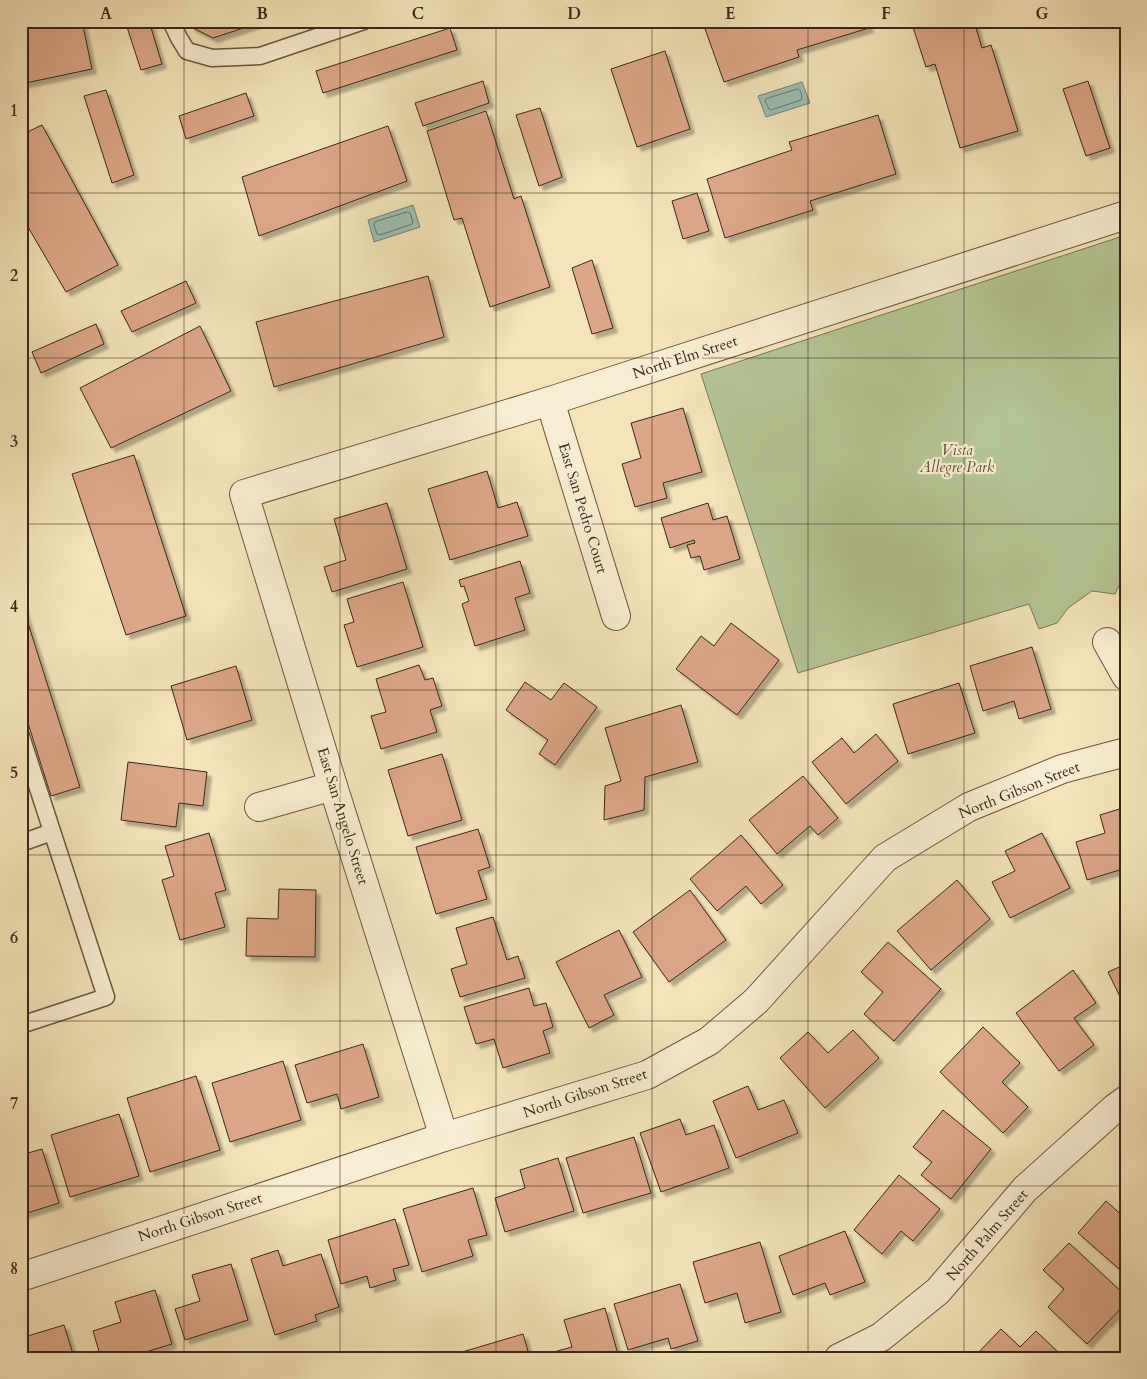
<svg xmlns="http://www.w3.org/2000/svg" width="1147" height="1379" viewBox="0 0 1147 1379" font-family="Cardo,serif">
<defs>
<filter id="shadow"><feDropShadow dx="4.5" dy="4.5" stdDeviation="1" flood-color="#0004"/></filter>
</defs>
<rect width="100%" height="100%" fill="#f4e4ba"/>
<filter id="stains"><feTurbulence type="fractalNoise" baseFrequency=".004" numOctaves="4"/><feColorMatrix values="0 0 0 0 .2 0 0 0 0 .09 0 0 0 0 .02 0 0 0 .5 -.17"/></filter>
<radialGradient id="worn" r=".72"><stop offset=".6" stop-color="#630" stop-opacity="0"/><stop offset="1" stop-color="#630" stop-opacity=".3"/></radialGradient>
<path fill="#b5c594" stroke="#777656" d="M1126 235V571L1115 594 1092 591 1068 608 1057 623 1039 629 1029 604 798 673 701 374Z"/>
<g fill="#9cbeb2" stroke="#748174">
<path d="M802 82 810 103 766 117 758 96Z"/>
<path d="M413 205 420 227 374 242 368 220Z"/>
</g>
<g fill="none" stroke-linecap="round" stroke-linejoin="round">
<g stroke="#6a7264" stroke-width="1">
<path d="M798 89C801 90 803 97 801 100L771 110 769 109 765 101 766 99Z"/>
<path d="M408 212 410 213 413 222 412 224 380 235 377 234 374 225 375 222Z"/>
</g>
</g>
<g fill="#dca789" stroke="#392617" filter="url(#shadow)">
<path d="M35 21H82L92 69 21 84V24Z"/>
<path d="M125 21H149L162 64 141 70Z"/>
<path d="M189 21H265L213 38 191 27Z"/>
<path d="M720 21H867L869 28 797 50 799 57 724 82 704 26Z"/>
<path d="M911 21H974L982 48 991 45 1018 131 960 148 935 64 926 67Z"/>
<path d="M450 28 457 50 323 93 316 71Z"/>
<path d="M665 51 690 129 637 147 611 69Z"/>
<path d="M483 81 489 103 423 126 415 103Z"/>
<path d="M1088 81 1110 148 1086 156 1063 89Z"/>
<path d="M106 90 134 175 112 183 84 96Z"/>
<path d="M246 93 254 116 186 139 179 116Z"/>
<path d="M540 108 562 177 539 186 516 115Z"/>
<path d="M486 111 514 199 521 196 550 287 490 307 462 218 454 220 427 131Z"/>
<path d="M878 115 896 174 810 201 813 210 725 238 707 179 792 150 789 142Z"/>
<path d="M42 125 118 265 66 292 21 215V135Z"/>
<path d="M388 126 407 181 259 236 242 177Z"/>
<path d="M697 193 709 231 683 239 672 201Z"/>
<path d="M592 260 613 328 592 334 572 268Z"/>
<path d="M428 276 444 337 274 387 256 322Z"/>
<path d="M186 281 196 303 132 332 121 311Z"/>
<path d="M96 324 104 344 41 373 32 352Z"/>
<path d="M200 326 231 391 111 448 80 388Z"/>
<path d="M683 408 702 472 663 483 667 498 635 507 622 464 641 458 631 423Z"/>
<path d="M134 455 186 616 126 635 72 474Z"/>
<path d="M487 471 498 508 517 502 528 536 450 560 428 489Z"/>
<path d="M387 503 407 569 332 592 324 567 346 560 334 519Z"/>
<path d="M708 503 713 520 727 516 740 559 704 570 700 556 691 558 687 545 695 543 694 540 670 548 661 518Z"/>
<path d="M520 561 530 593 515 598 525 630 475 646 462 604 469 601 464 586 461 587 459 580Z"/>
<path d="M403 582 423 647 357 667 344 625 354 622 347 599Z"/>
<path d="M21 601 80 787 51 796 21 701Z"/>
<path d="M731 623 779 660 737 715 676 669 701 636 714 646Z"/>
<path d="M1032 647 1051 709 1019 719 1014 701 983 711 970 666Z"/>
<path d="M419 665 425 680 433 678 442 706 430 710 437 732 381 749 371 716 386 712 376 679Z"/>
<path d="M236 666 252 720 187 740 171 686Z"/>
<path d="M525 682 551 700 564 683 597 707 555 765 539 754 548 740 506 710Z"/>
<path d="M959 683 975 733 908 754 893 704Z"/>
<path d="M681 705 698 762 645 777 644 810 604 820 605 786 621 781 605 728Z"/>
<path d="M876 734 898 761 846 804 812 762 842 738 854 753Z"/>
<path d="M442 754 462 820 408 836 388 770Z"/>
<path d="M128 762 207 772 203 806 179 803 176 827 121 820Z"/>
<path d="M803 776 838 818 818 835 810 826 777 854 749 820Z"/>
<path d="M1126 807V868L1087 880 1076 842 1105 833 1100 815Z"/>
<path d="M478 829 490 867 478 871 487 899 436 914 416 847Z"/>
<path d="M209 833 226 890 215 893 225 927 180 940 162 880 174 876 165 846Z"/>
<path d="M1042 833 1070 888 1010 918 992 882 1015 871 1005 851Z"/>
<path d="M741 835 783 885 761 904 746 886 717 911 690 879Z"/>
<path d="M957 880 990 919 931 970 897 931Z"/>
<path d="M279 889 316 890 315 957 246 956 247 918 278 919Z"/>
<path d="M690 890 726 940 669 982 633 932Z"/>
<path d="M493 917 507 960 518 956 525 978 460 997 451 969 467 964 456 928Z"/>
<path d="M619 930 642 977 604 995 614 1015 589 1028 556 962Z"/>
<path d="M888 942 941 989 894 1041 864 1014 883 992 861 972Z"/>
<path d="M1126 964V1004L1124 1005 1108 972Z"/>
<path d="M1073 970 1096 1003 1074 1018 1094 1045 1059 1071 1016 1013Z"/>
<path d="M529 988 534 1006 546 1003 553 1027 543 1031 550 1053 503 1068 494 1039 476 1044 464 1007Z"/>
<path d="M983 1027 1020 1063 1002 1082 1028 1107 1003 1133 940 1072Z"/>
<path d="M853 1030 879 1058 825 1108 780 1058 808 1032 828 1053Z"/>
<path d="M363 1044 379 1097 341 1109 337 1094 307 1103 295 1065Z"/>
<path d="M283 1061 301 1120 230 1142 212 1083Z"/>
<path d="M196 1076 220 1150 150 1172 127 1098Z"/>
<path d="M748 1086 758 1110 784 1100 798 1133 736 1158 713 1101Z"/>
<path d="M943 1110 991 1149 951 1199 921 1175 932 1162 913 1147Z"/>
<path d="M119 1114 139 1176 70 1197 51 1135Z"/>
<path d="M680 1119 686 1135 714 1125 729 1168 661 1192 640 1133Z"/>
<path d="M634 1137 651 1193 583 1213 566 1158Z"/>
<path d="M42 1149 59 1203 24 1214 21 1205V1155Z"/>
<path d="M558 1158 574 1211 505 1232 495 1198 525 1188 520 1170Z"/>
<path d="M899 1175 940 1209 913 1241 901 1231 882 1254 854 1230Z"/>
<path d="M473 1188 487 1235 468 1240 473 1256 422 1272 403 1209Z"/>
<path d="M1106 1201 1126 1219V1275L1078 1233Z"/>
<path d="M395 1219 409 1265 393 1269 396 1280 370 1288 367 1276 341 1284 328 1240Z"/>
<path d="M845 1231 865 1282 830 1295 825 1283 793 1295 779 1256Z"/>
<path d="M760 1242 781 1312 745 1323 737 1293 705 1303 693 1262Z"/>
<path d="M1069 1243 1126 1296V1303L1087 1344 1048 1307 1064 1289 1043 1270Z"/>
<path d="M278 1250 283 1266 321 1254 339 1307 315 1315 317 1321 275 1335 251 1259Z"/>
<path d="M231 1264 248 1320 185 1340 175 1309 200 1301 192 1275Z"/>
<path d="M680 1284 698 1341 671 1349 668 1338 628 1350 614 1304Z"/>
<path d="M155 1290 172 1344 126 1358H101L93 1331 121 1322 115 1302Z"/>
<path d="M605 1308 619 1358H551L550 1353 572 1347 564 1320Z"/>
<path d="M64 1325 73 1354 60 1358H21V1338Z"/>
<path d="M1001 1329 1020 1347 1036 1331 1064 1358H973Z"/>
<path d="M523 1334 530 1358H453L452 1355Z"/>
</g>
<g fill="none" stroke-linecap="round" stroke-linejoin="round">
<g stroke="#685640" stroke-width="19">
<g id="service">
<path d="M171 21 179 38 187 51 212 58 260 56 364 21"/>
<path d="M21 736 106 997 21 1025"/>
<path d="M21 843 52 832"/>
</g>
</g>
<g stroke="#685640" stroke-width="30">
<g id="minor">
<path d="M550 401 616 616"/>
<path d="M1107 642 1126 676"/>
<path d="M259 807 333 786"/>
<path d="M444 1137 333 786 244 494 550 401 1126 215"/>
<path d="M21 1277 444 1137 647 1075 709 1041 756 1001 885 858 969 807 1062 769 1126 752"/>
<path d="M839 1358 881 1337 938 1291 1025 1189 1115 1108 1126 1100"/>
</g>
</g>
<use href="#service" stroke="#f8edd2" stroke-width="16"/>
<use href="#minor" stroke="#f8edd2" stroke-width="28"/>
</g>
<path fill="none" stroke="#392617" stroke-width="1" stroke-opacity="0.55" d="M184 21V1358M340 21V1358M496 21V1358M652 21V1358M808 21V1358M964 21V1358M21 193H1126M21 358H1126M21 524H1126M21 690H1126M21 855H1126M21 1021H1126M21 1186H1126"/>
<g text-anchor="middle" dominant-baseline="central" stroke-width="4.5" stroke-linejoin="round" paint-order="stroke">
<g font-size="15" fill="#392617" stroke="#f8edd2">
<text transform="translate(685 357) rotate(-18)">North Elm Street</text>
<text transform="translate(583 508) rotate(73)">East San Pedro Court</text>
<text transform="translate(1019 790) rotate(-22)">North Gibson Street</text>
<text transform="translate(343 816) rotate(73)">East San Angelo Street</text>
<text transform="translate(585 1093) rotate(-18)">North Gibson Street</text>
<text transform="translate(200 1217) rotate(-18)">North Gibson Street</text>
<text transform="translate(987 1235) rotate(-49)">North Palm Street</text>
</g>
<g font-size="15" font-style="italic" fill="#584e36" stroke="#f8edd2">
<text x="957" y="450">Vista<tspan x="957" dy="17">Allegre Park</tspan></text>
</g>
</g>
<rect width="1147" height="1379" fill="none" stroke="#f4e4ba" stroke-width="55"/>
<rect x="28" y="28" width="1092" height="1324" fill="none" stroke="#392617" stroke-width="2"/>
<g font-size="16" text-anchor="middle" font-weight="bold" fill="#392617">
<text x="106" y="19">A</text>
<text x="262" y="19">B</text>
<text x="418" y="19">C</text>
<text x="574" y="19">D</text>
<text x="730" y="19">E</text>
<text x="886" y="19">F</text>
<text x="1042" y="19">G</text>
<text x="14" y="116">1</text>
<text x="14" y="281">2</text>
<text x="14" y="447">3</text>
<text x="14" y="612">4</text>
<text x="14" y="778">5</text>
<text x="14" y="943">6</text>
<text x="14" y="1109">7</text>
<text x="14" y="1274">8</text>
</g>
<rect width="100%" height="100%" filter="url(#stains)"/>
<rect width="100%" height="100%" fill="url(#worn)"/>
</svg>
